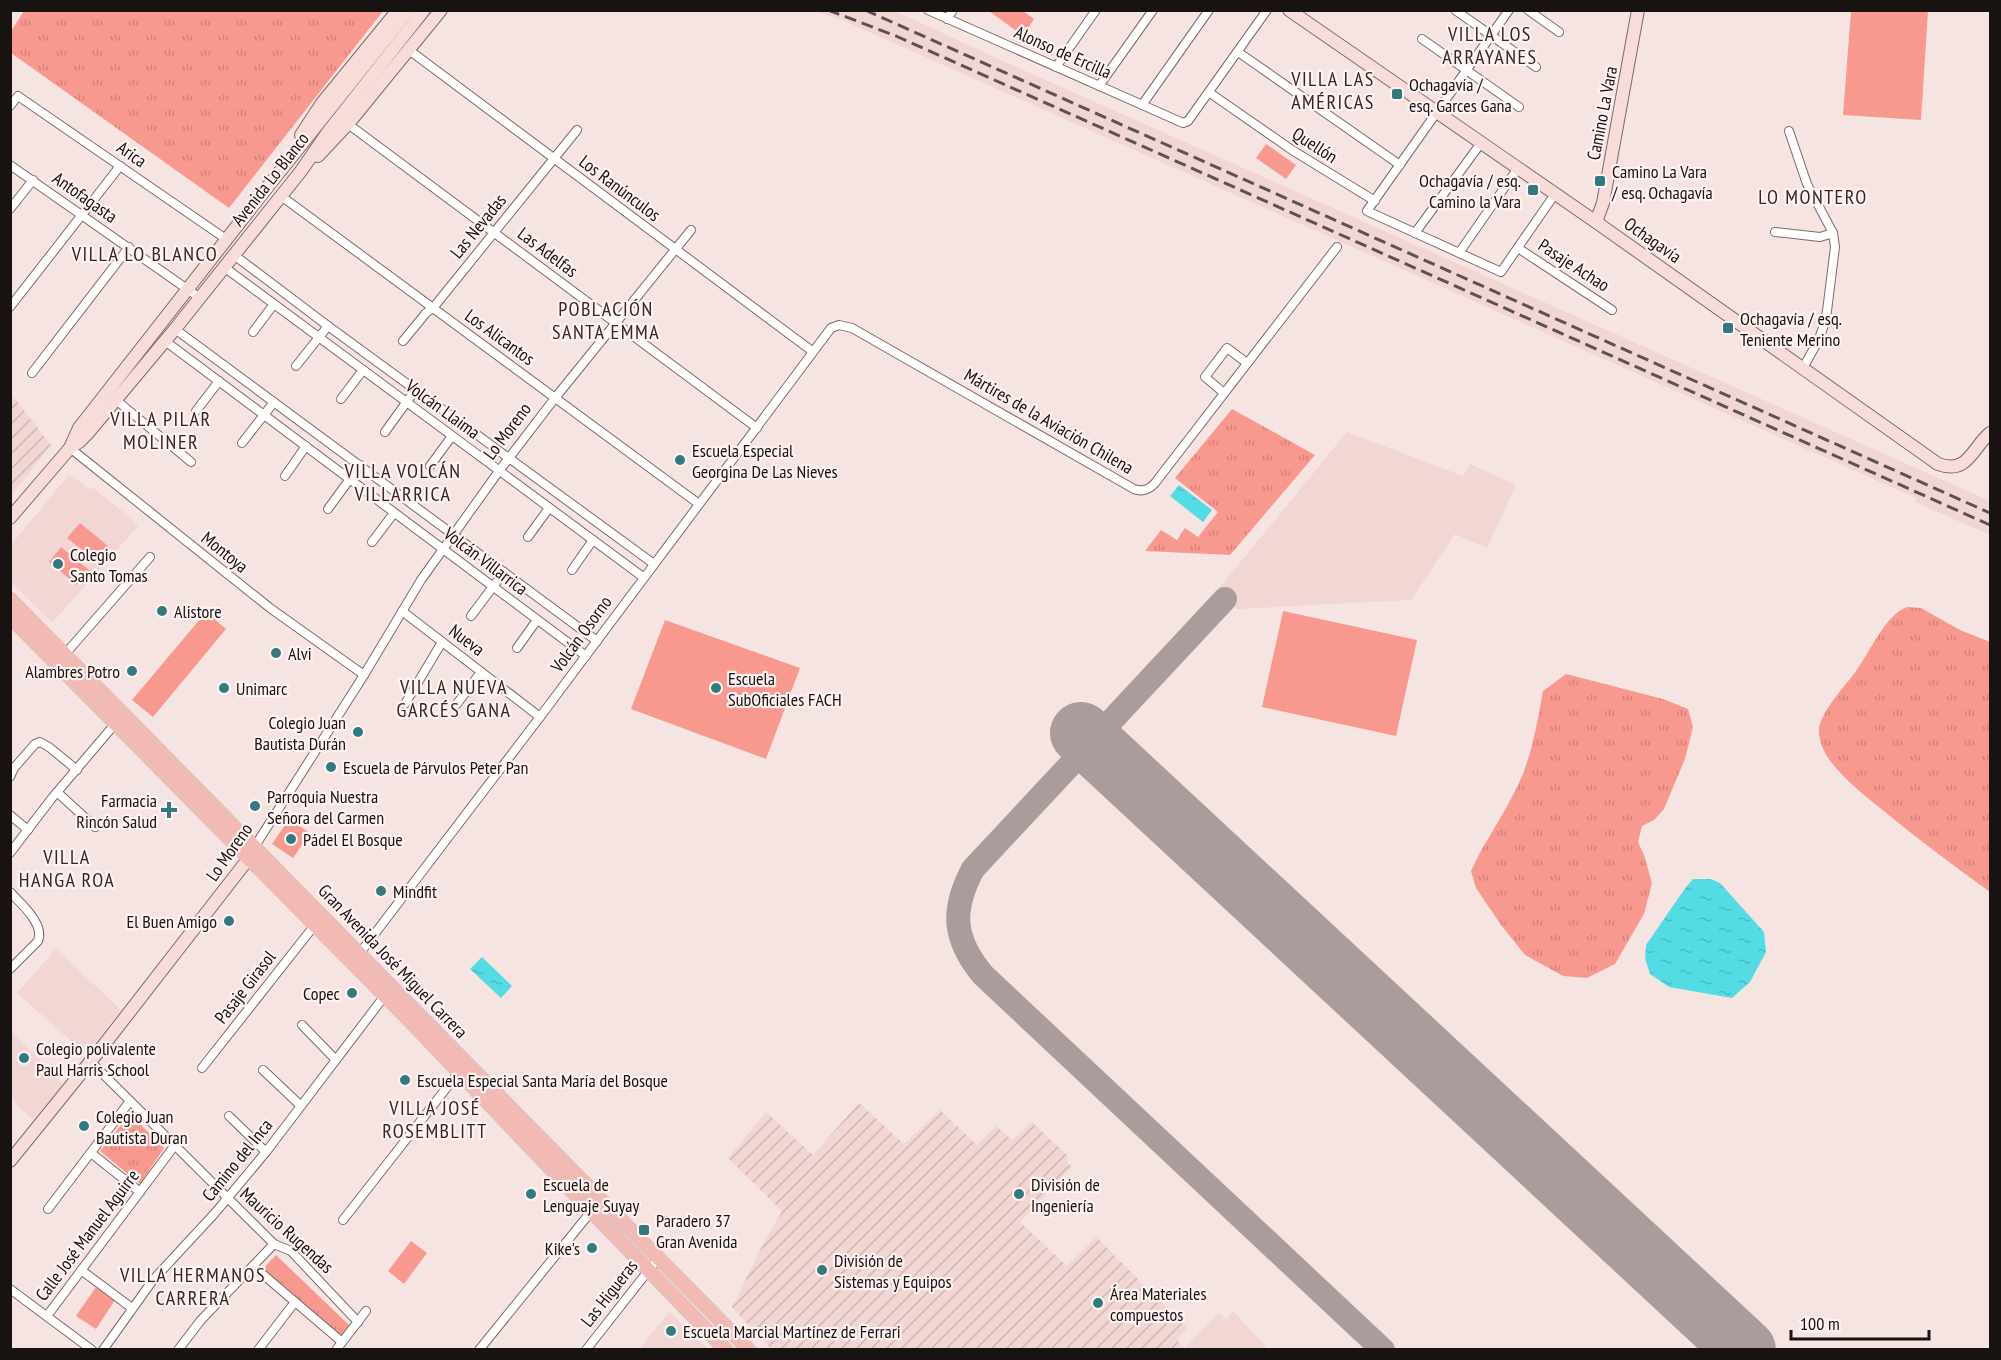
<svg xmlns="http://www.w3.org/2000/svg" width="2001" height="1360" viewBox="0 0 2001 1360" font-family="'PT Sans Narrow',sans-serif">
<defs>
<pattern id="industrial-furrows" width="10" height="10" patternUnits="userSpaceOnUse" patternTransform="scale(1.5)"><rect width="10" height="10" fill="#f1d6d3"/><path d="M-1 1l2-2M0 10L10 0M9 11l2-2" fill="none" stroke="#ceb7b4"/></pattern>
<pattern id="grass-tufts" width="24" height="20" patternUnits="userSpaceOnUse" patternTransform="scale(1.5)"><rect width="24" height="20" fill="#f8998f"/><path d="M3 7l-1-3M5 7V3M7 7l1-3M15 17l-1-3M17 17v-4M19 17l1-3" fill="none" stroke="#d4837a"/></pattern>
<pattern id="water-ripples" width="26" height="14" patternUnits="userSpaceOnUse" patternTransform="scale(1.5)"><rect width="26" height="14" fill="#53dce3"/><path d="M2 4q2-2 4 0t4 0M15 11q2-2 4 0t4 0" fill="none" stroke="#48bcc2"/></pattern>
</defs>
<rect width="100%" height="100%" fill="#f6e4e2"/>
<g fill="#f1d6d3">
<path d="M815 11H895L1001 60 1990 501V535L1915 502 1916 498 847 22Z"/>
<path d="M1347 432 1463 476 1470 464 1516 485 1487 548 1455 534 1411 600 1237 609 1216 592Z"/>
<path d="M68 476H72L89 489 92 487 134 521 133 523 138 526 52 623 11 582 10 546Z"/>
<path d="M56 949 121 1010 86 1054 17 993Z"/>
<path d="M11 1031 63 1084 33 1120 11 1099Z"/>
<path d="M1233 1311 1268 1349 1187 1350 1185 1347 1219 1313 1227 1320Z"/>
<path d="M669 1312 708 1349H639Z"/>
</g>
<g fill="url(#industrial-furrows)">
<path d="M11 394 51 445 11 496Z"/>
<path d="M859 1103 904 1144 940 1110 977 1145 996 1126 1012 1140 1032 1122 1068 1156 1067 1162 1072 1167 1020 1222 1067 1266 1096 1237 1187 1328 1177 1340 1185 1349H771L731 1306 736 1300 759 1252 782 1211 728 1158 766 1112 813 1155Z"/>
</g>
<g fill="url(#grass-tufts)">
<path d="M24 11V10L383 11 229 208 11 53V31Z"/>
<path d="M1232 409 1315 455 1230 555 1145 551 1161 530 1177 540 1185 528 1198 537 1218 512 1175 478Z"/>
<path d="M1907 607 1921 608 1960 630 1990 642V892C1954 866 1919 840 1885 812 1865 796 1843 779 1828 758 1823 750 1818 738 1819 728 1822 710 1846 685 1856 671 1869 653 1886 614 1907 607Z"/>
<path d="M1566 674 1663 699 1688 709 1693 727 1685 759 1664 809 1654 820 1642 826 1638 842 1644 855 1652 883 1644 914 1615 964 1587 978 1563 976 1525 955 1501 925 1476 888 1471 871C1484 842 1504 815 1518 785 1532 756 1537 723 1543 691Z"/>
<path d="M130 1114 164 1148 140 1184 100 1151Z"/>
<path d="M276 1255 350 1326 341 1336 262 1270Z"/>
</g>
<g fill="#f8998f">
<path d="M989 11H1023L1034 19 1023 36Z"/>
<path d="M1851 11H1928L1921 120 1843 115Z"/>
<path d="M1266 144 1296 165 1286 179 1256 158Z"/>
<path d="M80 523 108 546 96 561 67 538Z"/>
<path d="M61 547 89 570 77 585 49 562Z"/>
<path d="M1283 611 1417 640 1396 736 1262 707Z"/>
<path d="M206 612 226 629 153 717 132 700Z"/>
<path d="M665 620 800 668 766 759 631 709Z"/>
<path d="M289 819 310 833 293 858 272 844Z"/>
<path d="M411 1241 427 1253 404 1284 388 1271Z"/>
<path d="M96 1287 115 1300 96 1329 76 1316Z"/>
</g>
<g fill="url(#water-ripples)">
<path d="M1179 485 1212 510 1203 522 1170 496Z"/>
<path d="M1693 879H1711L1720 883 1764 932 1766 952 1750 982 1732 998 1669 987 1650 974 1645 958 1646 945 1686 887Z"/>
<path d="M482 957 512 986 501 998 470 969Z"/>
</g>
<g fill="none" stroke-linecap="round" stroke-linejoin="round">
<path stroke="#a99c9a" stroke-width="24" d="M1225 599 973 869C951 910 953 939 983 975L1383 1350"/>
<path stroke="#a99c9a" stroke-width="62" d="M1081 733 1745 1350"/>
<g stroke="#7b6b69" stroke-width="10">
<g id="street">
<path d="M928 10 1183 123 1188 121 1267 10"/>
<path d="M1455 10 1536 67"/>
<path d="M1509 10 1367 211 1501 272 1555 194"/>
<path d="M1528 10 1559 32"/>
<path d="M947 19 953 10"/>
<path d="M1422 39 1519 107"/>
<path d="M409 50 812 351"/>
<path d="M1238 52 1400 165"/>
<path d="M1056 67 1096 10"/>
<path d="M1099 86 1153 10"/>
<path d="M1210 93 1292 150 1375 201"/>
<path d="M1142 105 1209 10"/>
<path d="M10 106 18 96 226 239"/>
<path d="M348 124 757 428"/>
<path d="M1789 131 1807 184 1833 233 1835 247 1827 311 1823 328 1818 341 1803 368"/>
<path d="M10 165 200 298"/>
<path d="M281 196 699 504"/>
<path d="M10 209 33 180"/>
<path d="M1775 232 1820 237 1833 233"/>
<path d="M1415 233 1481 143"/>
<path d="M1518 248 1612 310"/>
<path d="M1459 253 1518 168"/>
<path d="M234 255 328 326 654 564"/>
<path d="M224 267 643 577"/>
<path d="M10 307 120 166"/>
<path d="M175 329 597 641"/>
<path d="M253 332 274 304"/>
<path d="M165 341 586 656"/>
<path d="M403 341 426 313 433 308 577 130"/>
<path d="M296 366 328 326"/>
<path d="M32 373 129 247"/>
<path d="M1224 393 1205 377 1227 348 1247 363"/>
<path d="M341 399 363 370"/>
<path d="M116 400 191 462"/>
<path d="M196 411 219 381"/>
<path d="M385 432 416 389"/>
<path d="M242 443 274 402"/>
<path d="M70 448 270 608 364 675"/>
<path d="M430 466 452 436"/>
<path d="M285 476 306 446"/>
<path d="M328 509 360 465"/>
<path d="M528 537 549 508"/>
<path d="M372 542 394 513"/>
<path d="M572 570 593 540"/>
<path d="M402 611 540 717"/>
<path d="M471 616 504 572"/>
<path d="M517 648 537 620"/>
<path d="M66 653 150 557"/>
<path d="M405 704 442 642"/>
<path d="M456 705 481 672"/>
<path d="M10 777 14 768 35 744 40 742 49 747 77 770"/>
<path d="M57 792 95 827"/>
<path d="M10 815 28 830"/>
<path d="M255 846 364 675 421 580 499 471 555 398 691 230"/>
<path d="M10 853 52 798 115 724"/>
<path d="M10 892C21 904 45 924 38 941L10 969"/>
<path d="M360 953 540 717 831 328 839 325 852 328 1134 489C1142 492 1149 490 1155 483L1337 247"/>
<path d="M302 1025 335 1059"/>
<path d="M91 1062 274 1244 291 1251 358 1322"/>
<path d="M202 1068 314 926"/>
<path d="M263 1070 300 1105"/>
<path d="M229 1116 266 1152"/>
<path d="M91 1153 140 1192"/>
<path d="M48 1209 130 1101"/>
<path d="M343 1220 459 1072"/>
<path d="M253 1266 342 1342"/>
<path d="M81 1270 132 1308"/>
<path d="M10 1289 92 1350"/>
<path d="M47 1316 175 1145"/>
<path d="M103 1350 153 1280 215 1213 266 1152 386 994"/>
<path d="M178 1350 201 1320 274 1244"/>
<path d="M258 1350 295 1302"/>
<path d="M336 1350 366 1311"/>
<path d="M479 1350 602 1198"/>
<path d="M586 1350 659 1257"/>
</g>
</g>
<g stroke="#7b6b69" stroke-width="14">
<g id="secondary">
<path d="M1289 10 1596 222 1938 464C1968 475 1972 448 1990 433"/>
<path d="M301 135 322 103 398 10"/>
<path d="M318 156 348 124 441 10"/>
<path d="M1596 222 1603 203 1638 10"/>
<path d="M70 448 79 428 269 185 409 10"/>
<path d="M10 518 70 448 79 442 88 433 175 329 301 171 328 132 424 10"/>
<path d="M10 1161 103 1046 249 858 254 850"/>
</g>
</g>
<g stroke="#c8c6c6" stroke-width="15">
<g id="primary">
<path d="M10 599 749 1350"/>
<path d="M10 617 409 1020 591 1211 726 1350"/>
</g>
</g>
<use href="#street" stroke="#fff" stroke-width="8"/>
<use href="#secondary" stroke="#f8dcda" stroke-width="12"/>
<use href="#primary" stroke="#f2bab5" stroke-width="14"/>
<g stroke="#5c5351" stroke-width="3" stroke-dasharray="12 6" stroke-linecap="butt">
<path d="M828 10 896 36 1990 525"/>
<path d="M865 10 1990 513"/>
</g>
</g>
<g fill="#317b7f" stroke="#fef3f2" stroke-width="2">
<rect x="1391" y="88" width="12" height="12" rx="3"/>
<rect x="1594" y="175" width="12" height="12" rx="3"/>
<rect x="1527" y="184" width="12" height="12" rx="3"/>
<rect x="1722" y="322" width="12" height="12" rx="3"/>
<circle cx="680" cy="460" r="6"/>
<circle cx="58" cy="564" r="6"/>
<circle cx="162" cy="611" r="6"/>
<circle cx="276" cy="653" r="6"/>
<circle cx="132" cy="671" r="6"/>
<circle cx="224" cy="688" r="6"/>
<circle cx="716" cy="688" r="6"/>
<circle cx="358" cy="732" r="6"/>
<circle cx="331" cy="767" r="6"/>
<circle cx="255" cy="806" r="6"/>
<path d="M166 801h6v6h6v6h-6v6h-6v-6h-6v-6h6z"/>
<circle cx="291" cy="839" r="6"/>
<circle cx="381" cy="891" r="6"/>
<circle cx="229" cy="921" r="6"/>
<circle cx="352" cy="993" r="6"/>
<circle cx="24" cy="1058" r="6"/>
<circle cx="405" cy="1080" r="6"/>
<circle cx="84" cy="1126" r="6"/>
<circle cx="531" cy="1194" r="6"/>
<circle cx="1019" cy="1194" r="6"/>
<rect x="638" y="1224" width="12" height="12" rx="3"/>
<circle cx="592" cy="1248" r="6"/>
<circle cx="822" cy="1270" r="6"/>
<circle cx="1098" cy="1303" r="6"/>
<circle cx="671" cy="1331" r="6"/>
</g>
<g text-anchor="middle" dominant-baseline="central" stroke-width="4.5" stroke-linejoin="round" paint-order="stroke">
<g font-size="18" fill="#181211" stroke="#fef3f2">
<text transform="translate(1063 52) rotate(24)">Alonso de Ercilla</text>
<text transform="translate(1602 113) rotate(-79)">Camino La Vara</text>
<text transform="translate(1315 145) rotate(33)">Quellón</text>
<text transform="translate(132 154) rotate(35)">Arica</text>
<text transform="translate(270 179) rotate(-52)">Avenida Lo Blanco</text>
<text transform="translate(620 188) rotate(37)">Los Ranúnculos</text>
<text transform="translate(85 197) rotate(35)">Antofagasta</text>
<text transform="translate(478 226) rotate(-51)">Las Nevadas</text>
<text transform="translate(1653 240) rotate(35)">Ochagavía</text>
<text transform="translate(548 252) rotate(37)">Las Adelfas</text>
<text transform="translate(1574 265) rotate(33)">Pasaje Achao</text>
<text transform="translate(500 337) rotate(36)">Los Alicantos</text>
<text transform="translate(443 409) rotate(36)">Volcán Llaima</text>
<text transform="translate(1049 421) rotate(30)">Mártires de la Aviación Chilena</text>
<text transform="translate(507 431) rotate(-53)">Lo Moreno</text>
<text transform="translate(225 552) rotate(39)">Montoya</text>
<text transform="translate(486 561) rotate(37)">Volcán Villarrica</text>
<text transform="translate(581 634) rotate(-54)">Volcán Osorno</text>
<text transform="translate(467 640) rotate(37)">Nueva</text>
<text transform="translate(229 852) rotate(-55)">Lo Moreno</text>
<text transform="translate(393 961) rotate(46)">Gran Avenida José Miguel Carrera</text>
<text transform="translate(245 987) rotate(-52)">Pasaje Girasol</text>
<text transform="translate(237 1160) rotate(-51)">Camino del Inca</text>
<text transform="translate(287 1230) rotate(42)">Mauricio Rugendas</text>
<text transform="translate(87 1235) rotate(-53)">Calle José Manuel Aguirre</text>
<text transform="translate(609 1293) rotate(-52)">Las Higueras</text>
</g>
<g font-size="18" fill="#181211" stroke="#fef3f2" text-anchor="start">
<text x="1409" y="84">Ochagavía /<tspan x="1409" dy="21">esq. Garces Gana</tspan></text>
<text x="1612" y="171">Camino La Vara<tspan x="1612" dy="21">/ esq. Ochagavía</tspan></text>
<text x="1521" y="180" text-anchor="end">Ochagavía / esq.<tspan x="1521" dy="21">Camino la Vara</tspan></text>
<text x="1740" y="318">Ochagavía / esq.<tspan x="1740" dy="21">Teniente Merino</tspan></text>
<text x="692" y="450">Escuela Especial<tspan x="692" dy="21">Georgina De Las Nieves</tspan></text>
<text x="70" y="554">Colegio<tspan x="70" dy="21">Santo Tomas</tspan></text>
<text x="174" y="611">Alistore</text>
<text x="288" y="653">Alvi</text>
<text x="120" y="671" text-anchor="end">Alambres Potro</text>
<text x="728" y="678">Escuela<tspan x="728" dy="21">SubOficiales FACH</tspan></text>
<text x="236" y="688">Unimarc</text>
<text x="346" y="722" text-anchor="end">Colegio Juan<tspan x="346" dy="21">Bautista Durán</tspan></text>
<text x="343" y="767">Escuela de Párvulos Peter Pan</text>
<text x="267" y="796">Parroquia Nuestra<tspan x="267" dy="21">Señora del Carmen</tspan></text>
<text x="157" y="800" text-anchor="end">Farmacia<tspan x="157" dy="21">Rincón Salud</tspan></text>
<text x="303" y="839">Pádel El Bosque</text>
<text x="393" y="891">Mindfit</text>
<text x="217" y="921" text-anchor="end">El Buen Amigo</text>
<text x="340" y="993" text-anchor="end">Copec</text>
<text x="36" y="1048">Colegio polivalente<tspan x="36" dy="21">Paul Harris School</tspan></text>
<text x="417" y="1080">Escuela Especial Santa María del Bosque</text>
<text x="96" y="1116">Colegio Juan<tspan x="96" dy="21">Bautista Duran</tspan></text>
<text x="543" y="1184">Escuela de<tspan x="543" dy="21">Lenguaje Suyay</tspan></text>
<text x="1031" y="1184">División de<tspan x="1031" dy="21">Ingeniería</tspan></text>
<text x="656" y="1220">Paradero 37<tspan x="656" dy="21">Gran Avenida</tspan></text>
<text x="580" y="1248" text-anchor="end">Kike's</text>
<text x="834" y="1260">División de<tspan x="834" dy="21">Sistemas y Equipos</tspan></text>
<text x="1110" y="1293">Área Materiales<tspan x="1110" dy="21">compuestos</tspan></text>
<text x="683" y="1331">Escuela Marcial Martínez de Ferrari</text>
</g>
<g font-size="20" letter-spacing="1.5" fill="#352726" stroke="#fef3f2">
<text x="1490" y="34">VILLA LOS<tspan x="1490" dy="23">ARRAYANES</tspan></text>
<text x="1333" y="79">VILLA LAS<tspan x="1333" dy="23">AMÉRICAS</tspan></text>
<text x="1813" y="197">LO MONTERO</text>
<text x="145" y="254">VILLA LO BLANCO</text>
<text x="606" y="309">POBLACIÓN<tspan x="606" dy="23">SANTA EMMA</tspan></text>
<text x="161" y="419">VILLA PILAR<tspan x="161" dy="23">MOLINER</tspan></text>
<text x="403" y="471">VILLA VOLCÁN<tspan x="403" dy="23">VILLARRICA</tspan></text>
<text x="454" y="687">VILLA NUEVA<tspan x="454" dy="23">GARCÉS GANA</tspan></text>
<text x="67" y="857">VILLA<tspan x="67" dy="23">HANGA ROA</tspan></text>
<text x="435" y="1108">VILLA JOSÉ<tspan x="435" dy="23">ROSEMBLITT</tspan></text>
<text x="193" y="1275">VILLA HERMANOS<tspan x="193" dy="23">CARRERA</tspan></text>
</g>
</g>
<rect width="2001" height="1360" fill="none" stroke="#181211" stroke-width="24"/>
<path d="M1791 1330v9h138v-9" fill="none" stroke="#181211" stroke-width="3"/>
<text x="1800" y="1330" font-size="18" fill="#181211" stroke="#fef3f2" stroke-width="4.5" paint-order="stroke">100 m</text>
</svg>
